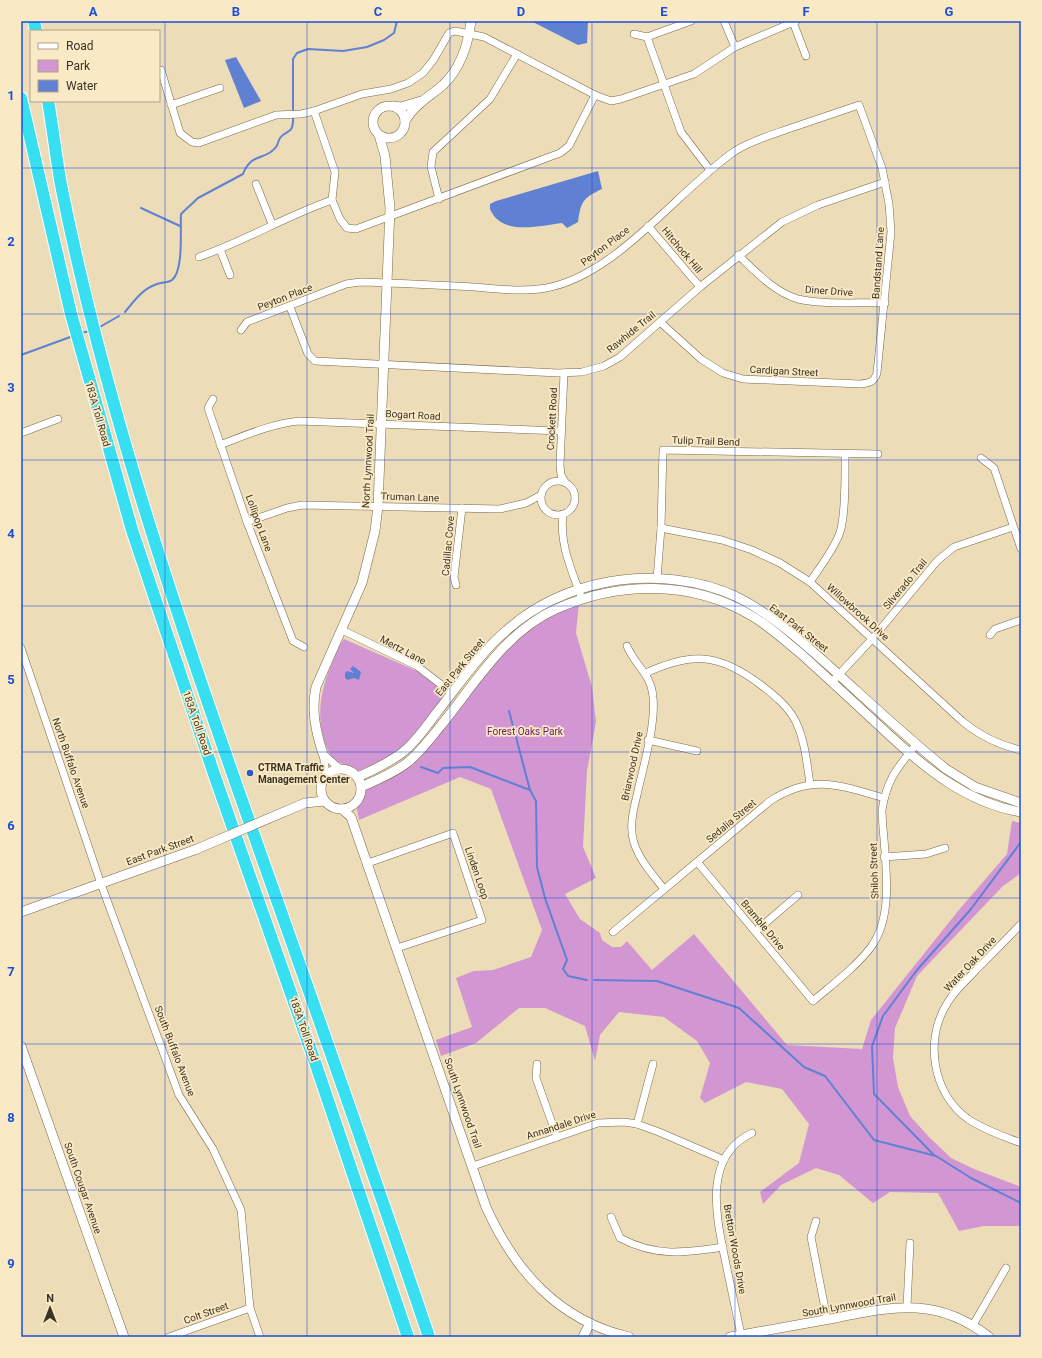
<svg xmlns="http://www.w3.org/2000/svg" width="1042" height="1358" font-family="Roboto,sans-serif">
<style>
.green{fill:#d297d3}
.water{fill:#6081d3}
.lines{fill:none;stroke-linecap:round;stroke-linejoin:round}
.stream{stroke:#6081d3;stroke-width:2}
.street-casing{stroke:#786949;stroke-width:8}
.secondary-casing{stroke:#786949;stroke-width:10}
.highway-casing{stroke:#fff;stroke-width:14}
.street{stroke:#fff;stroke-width:7}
.secondary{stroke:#fff;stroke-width:9}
.highway{stroke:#37dff0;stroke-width:12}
.secondary-bridge-casing{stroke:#786949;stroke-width:10;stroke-linecap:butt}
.secondary-bridge{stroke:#fff;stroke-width:9}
.grid{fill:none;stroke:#1d4ed8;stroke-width:1;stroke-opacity:0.55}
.poi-dot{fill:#3157c7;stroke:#fae9c5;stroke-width:1.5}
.labels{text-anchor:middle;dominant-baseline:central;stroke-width:3.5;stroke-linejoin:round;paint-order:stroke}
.street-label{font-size:10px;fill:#3a3425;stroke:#fae9c5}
.park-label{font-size:10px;fill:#6d1671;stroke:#fae9c5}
.poi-label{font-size:10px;font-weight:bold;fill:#3a3425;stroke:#fae9c5;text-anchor:start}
.neatline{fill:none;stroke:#1d4ed8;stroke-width:1.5}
.grid-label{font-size:13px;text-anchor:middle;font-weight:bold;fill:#1d4ed8}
</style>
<rect width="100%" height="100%" fill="#ecdcb8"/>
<g class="green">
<path d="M 579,603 L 576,633 L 592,687 L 596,722 L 587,771 L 583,847 L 596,878 L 565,894 L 580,919 L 600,933 L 602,940 L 612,947 L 621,947 L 627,941 L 652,970 L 694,934 L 787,1045 L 862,1049 L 871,1020 L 958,911 L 1007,854 L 1012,821 L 1021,823 L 1021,873 L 1003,886 L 917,976 L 895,1028 L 893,1058 L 898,1087 L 910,1116 L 929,1137 L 951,1158 L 974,1169 L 1021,1187 L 1021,1226 L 984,1226 L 959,1231 L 938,1193 L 890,1192 L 873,1203 L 839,1175 L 816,1168 L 781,1185 L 763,1204 L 760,1192 L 799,1163 L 809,1124 L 782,1089 L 746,1082 L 705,1103 L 700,1098 L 710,1063 L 697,1041 L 664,1017 L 619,1012 L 600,1035 L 595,1061 L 585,1026 L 545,1008 L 519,1008 L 476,1043 L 441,1056 L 436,1040 L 472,1027 L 456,978 L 474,971 L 493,970 L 531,957 L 542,930 L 491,789 L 460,777 L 359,820 L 357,809 L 367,788 L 401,770 L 509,646 L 542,620 Z"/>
<path d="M 344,639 L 417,671 L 445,692 L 445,698 L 411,741 L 390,757 L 367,770 L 359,771 L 333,760 C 314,727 318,695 333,661 C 336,654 339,645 344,639 Z"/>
</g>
<g class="water">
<path d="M 531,21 L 588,21 L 587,43 L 578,45 Z"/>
<path d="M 236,57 L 261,101 L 244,108 L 225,60 Z"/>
<path d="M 598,171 L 602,189 C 583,198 581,201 578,222 L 567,228 L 562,223 C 539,226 501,236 490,209 L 490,204 L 496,201 Z"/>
<path d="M 353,666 L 361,672 L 359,680 L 354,678 L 348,680 L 345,678 L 345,673 L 347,671 L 354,673 L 350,669 Z"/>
</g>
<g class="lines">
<g class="stream">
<path d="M 293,112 L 293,59 L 297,53 L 308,49 L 343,51 L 367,47 L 384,40 L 394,33 L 397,21"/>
<path d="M 141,208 L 180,226"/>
<path d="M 125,312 C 134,301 142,289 157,284 C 162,282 168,283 172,280 C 184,271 180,228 181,214 L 198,198 L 243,174 C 251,152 266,161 276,147 C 278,145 278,141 280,138 C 286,129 294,136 293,116"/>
<path d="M 98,328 L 119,316"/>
<path d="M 81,333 L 90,331"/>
<path d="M 21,355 L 73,336"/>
<path d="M 509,711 L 530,790 L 536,801 L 537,867 L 545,898 L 567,960 L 563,969 L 568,976 L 587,980"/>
<path d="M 421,767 L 438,773 L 443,768 L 470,767 L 530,790"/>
<path d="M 594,980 L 657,981 L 739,1008 L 804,1067 L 825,1076 L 874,1140 L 936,1156 L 971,1178 L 1021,1203"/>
<path d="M 934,1155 L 874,1094 L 872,1046 L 883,1016 L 917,970 L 971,909 L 1021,842"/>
</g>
<defs>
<g id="street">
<path d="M 691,21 L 647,37 L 681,132 L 710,170"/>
<path d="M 724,21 L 735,47"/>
<path d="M 793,22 L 806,56"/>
<path d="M 634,34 L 647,37"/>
<path d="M 161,70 L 180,133 L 192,142 L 199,143 L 276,115 L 301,114 L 314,111 L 362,94 L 391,89 L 408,83 L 423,73 L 434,59 L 449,33 L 455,31 L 484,37 L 595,95 L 611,101 L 621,99 L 694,74 L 735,47 L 796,21"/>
<path d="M 171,105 L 220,88"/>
<path d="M 314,111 L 335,172 L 332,200 L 340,219 L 347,228 L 356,229 L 560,153 L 569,146 L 595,95"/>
<path d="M 256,184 L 272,224"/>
<path d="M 439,199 L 431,167 L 433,152 L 490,99 L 517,54"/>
<path d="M 648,226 L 700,287"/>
<path d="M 220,249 L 230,275"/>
<path d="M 738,255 C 755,271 774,292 798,299 C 823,305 858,302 885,303"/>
<path d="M 199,257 C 245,241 286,216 332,200"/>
<path d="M 290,307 L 308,354 L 315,361 L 558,373 L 582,372 L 604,366 L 620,357 L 700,287 L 782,222 L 818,205 L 885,182"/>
<path d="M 241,330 L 247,322 L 346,284 L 360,282 C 398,283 436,285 474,287 C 498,289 523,292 546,288 C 617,275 677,191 735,151 C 751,141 771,135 788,129 C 812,121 836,113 859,105 L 882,168 L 889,204 L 891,232 L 877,373 C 874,382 870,383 860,384 L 743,379 L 723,373 L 701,359 L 660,322"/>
<path d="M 564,373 L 560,465 L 561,475 L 565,482"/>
<path d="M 213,399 L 208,408 L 247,522 L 293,641 L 304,647"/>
<path d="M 21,433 L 58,419"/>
<path d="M 220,445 C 246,435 271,424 299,421 L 561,431"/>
<path d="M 981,458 L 994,468 L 1021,549"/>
<circle cx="558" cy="498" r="17"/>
<path d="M 563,514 C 559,544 572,571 582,599"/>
<path d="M 247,522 L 287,508 L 302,505 L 500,509 L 526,503 L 541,495"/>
<path d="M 661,528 L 722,540 L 752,550 L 780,563 L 810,582 L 962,721 C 980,736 998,745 1021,750"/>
<path d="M 657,579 L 661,528 L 663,450 L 878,454"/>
<path d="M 810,582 C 820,567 832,552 839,535 C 846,518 845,475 845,455"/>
<path d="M 456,585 L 454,577 L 462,508"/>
<path d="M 342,630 L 417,666 L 452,693"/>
<path d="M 990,635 L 995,629 L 1021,620"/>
<path d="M 627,646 C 635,666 651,673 653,697 C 656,725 643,767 637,795 C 633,811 629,828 634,843 C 640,861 653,875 664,889"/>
<path d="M 21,648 L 101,884 L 179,1095 L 213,1149 L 241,1210 L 250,1308 L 260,1337"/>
<path d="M 646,673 C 693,651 720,654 761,685 C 774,695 789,707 796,722 C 805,741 807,764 810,784"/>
<path d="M 832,682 L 873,638 L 937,561 L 954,547 L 1013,527"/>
<path d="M 648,740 L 697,751"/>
<path d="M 323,754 L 339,768"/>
<path d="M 323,754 L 326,774"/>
<path d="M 884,857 L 926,854 L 945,848"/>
<path d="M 368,863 L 453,833 L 482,920 L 397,948"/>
<path d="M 698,863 L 813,1001 C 833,984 855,968 871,947 C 897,913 883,850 882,810 C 887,779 897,768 916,745"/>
<path d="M 1021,924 C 1006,940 991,955 976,970 C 967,980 955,990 948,1002 C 924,1039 932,1093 968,1119 C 984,1130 1003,1136 1021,1143"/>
<path d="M 756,931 L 798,895"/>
<path d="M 613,932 L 770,801 C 812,774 839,785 884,798"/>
<path d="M 537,1064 L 536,1078 L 557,1137"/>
<path d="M 637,1124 L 653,1064"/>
<path d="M 473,1166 L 598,1123 L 624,1122 L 637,1124 L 659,1132 L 724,1160"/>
<path d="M 611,1217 L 620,1238 C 656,1257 684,1253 723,1247"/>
<path d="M 816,1221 L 811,1237 L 827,1319"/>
<path d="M 907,1307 L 910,1243"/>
<path d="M 973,1325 L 1006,1268"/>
<path d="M 741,1335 C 736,1311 731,1288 726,1264 C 717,1220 701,1157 752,1133"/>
<path d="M 169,1337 L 250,1308"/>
</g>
<g id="secondary">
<circle cx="389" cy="122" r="16"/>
<path d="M 393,106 L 401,107 L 421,101"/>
<path d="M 405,121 C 415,104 429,97 443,85 C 461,68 468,45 471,21"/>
<path d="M 323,754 C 316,732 311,711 316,687 L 362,583 L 375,531 L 378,506 L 390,208 L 385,156 L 379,135"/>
<circle cx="341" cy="789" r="20"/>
<path d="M 358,777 C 373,770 389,763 403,752 C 417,741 427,725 438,711 C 460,683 480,653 507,630 C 535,605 571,589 608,582 C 649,574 700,579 737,597 C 771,614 800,640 828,665 C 867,700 905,736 946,769 L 975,787 L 1021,803"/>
<path d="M 361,787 C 377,780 394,773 408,762 C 419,753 429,740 438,729 C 473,687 504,632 556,609 C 619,581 692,580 752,616 C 769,626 784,640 800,653 C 829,679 858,706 887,733 C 926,769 967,803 1021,812"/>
<path d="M 298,806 L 305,803 L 324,801"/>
<path d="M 342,809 L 351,817 L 486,1207 C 515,1271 558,1320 629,1337"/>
<path d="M 21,912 L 197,849"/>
<path d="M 21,1046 L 124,1337"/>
<path d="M 583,1337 L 590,1323"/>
<path d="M 730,1337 C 764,1331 797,1325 830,1319 C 891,1307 936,1295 989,1337"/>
</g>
<g id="highway">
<path d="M 34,21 L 36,31"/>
<path d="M 21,98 L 71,314 L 132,530 L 215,777 L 316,1065 L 408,1337"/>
<path d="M 48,101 C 53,129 56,157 61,185 C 104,400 174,608 247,815 C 308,989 370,1162 429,1337"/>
</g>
</defs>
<use href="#street" class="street-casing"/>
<use href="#secondary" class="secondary-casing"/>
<use href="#highway" class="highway-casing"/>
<use href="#street" class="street"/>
<use href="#secondary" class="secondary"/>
<use href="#highway" class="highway"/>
<defs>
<path id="secondary-bridge" d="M 197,849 L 298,806"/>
</defs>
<use href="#secondary-bridge" class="secondary-bridge-casing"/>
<use href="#secondary-bridge" class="secondary-bridge"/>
</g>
<path class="grid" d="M 165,21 L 165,1337M 307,21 L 307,1337M 450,21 L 450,1337M 592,21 L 592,1337M 735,21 L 735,1337M 877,21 L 877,1337M 21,168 L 1021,168M 21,314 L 1021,314M 21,460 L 1021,460M 21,606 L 1021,606M 21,752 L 1021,752M 21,898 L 1021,898M 21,1044 L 1021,1044M 21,1190 L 1021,1190"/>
<circle class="poi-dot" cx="250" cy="773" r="4"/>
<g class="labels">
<g class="street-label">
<text transform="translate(605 246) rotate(-37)">Peyton Place</text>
<text transform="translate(682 250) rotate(50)">Hitchock Hill</text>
<text transform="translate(878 263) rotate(-86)">Bandstand Lane</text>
<text transform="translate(829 291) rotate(4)">Diner Drive</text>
<text transform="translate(285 297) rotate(-21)">Peyton Place</text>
<text transform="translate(631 332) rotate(-39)">Rawhide Trail</text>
<text transform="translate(784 371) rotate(3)">Cardigan Street</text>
<text transform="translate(98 414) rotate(74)">183A Toll Road</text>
<text transform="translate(413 415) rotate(3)">Bogart Road</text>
<text transform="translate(552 419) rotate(-87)">Crockett Road</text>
<text transform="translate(706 441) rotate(2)">Tulip Trail Bend</text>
<text transform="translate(368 461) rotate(-87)">North Lynnwood Trail</text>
<text transform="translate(410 497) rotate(2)">Truman Lane</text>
<text transform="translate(259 523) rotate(70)">Lollipop Lane</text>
<text transform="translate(448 546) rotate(-85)">Cadillac Cove</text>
<text transform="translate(905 584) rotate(-50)">Silverado Trail</text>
<text transform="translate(858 612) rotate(42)">Willowbrook Drive</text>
<text transform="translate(799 628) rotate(38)">East Park Street</text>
<text transform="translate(403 650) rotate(28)">Mertz Lane</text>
<text transform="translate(460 667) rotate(-51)">East Park Street</text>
<text transform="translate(197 723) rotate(71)">183A Toll Road</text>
<text transform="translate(71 763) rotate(71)">North Buffalo Avenue</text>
<text transform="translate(632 766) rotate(-78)">Briarwood Drive</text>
<text transform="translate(731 821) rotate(-40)">Sedalia Street</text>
<text transform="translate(160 850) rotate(-20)">East Park Street</text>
<text transform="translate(874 871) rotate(-92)">Shiloh Street</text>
<text transform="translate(477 873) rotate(71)">Linden Loop</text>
<text transform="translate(763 925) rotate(50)">Bramble Drive</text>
<text transform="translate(970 964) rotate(-47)">Water Oak Drive</text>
<text transform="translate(304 1029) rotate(71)">183A Toll Road</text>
<text transform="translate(175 1051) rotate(69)">South Buffalo Avenue</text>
<text transform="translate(463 1103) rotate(71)">South Lynnwood Trail</text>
<text transform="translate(561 1125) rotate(-18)">Annandale Drive</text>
<text transform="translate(83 1188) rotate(71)">South Cougar Avenue</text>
<text transform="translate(735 1249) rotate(80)">Bretton Woods Drive</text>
<text transform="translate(849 1305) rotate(-10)">South Lynnwood Trail</text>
<text transform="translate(206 1313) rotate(-20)">Colt Street</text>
</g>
<g class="park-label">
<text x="525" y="731">Forest Oaks Park</text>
</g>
<g class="poi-label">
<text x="258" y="767">CTRMA Traffic<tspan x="258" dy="12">Management Center</tspan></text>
</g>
</g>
<rect width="1042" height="1358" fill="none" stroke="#fae9c5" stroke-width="44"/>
<rect x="30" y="30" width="130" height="72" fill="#fae9c5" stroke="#ada185"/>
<rect x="38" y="43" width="20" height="6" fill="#ffffff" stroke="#ada185"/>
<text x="66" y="50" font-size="12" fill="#3a3425">Road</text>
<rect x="38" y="60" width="20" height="12" fill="#d297d3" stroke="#ada185"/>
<text x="66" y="70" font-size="12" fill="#3a3425">Park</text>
<rect x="38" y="80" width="20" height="12" fill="#6081d3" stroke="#ada185"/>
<text x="66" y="90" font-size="12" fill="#3a3425">Water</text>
<g transform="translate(50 1308)" stroke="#fae9c5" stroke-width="3" paint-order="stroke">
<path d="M0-3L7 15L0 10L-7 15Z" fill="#3a3425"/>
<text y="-6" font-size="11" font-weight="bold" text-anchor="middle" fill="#3a3425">N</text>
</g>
<rect x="22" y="22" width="998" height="1314" class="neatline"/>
<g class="grid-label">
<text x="93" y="16">A</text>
<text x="236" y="16">B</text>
<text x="378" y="16">C</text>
<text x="521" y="16">D</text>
<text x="664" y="16">E</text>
<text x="806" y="16">F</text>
<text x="949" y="16">G</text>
<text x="11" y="100">1</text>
<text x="11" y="246">2</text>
<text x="11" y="392">3</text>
<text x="11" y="538">4</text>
<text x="11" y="684">5</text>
<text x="11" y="830">6</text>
<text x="11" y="976">7</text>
<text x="11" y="1122">8</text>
<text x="11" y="1268">9</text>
</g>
</svg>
